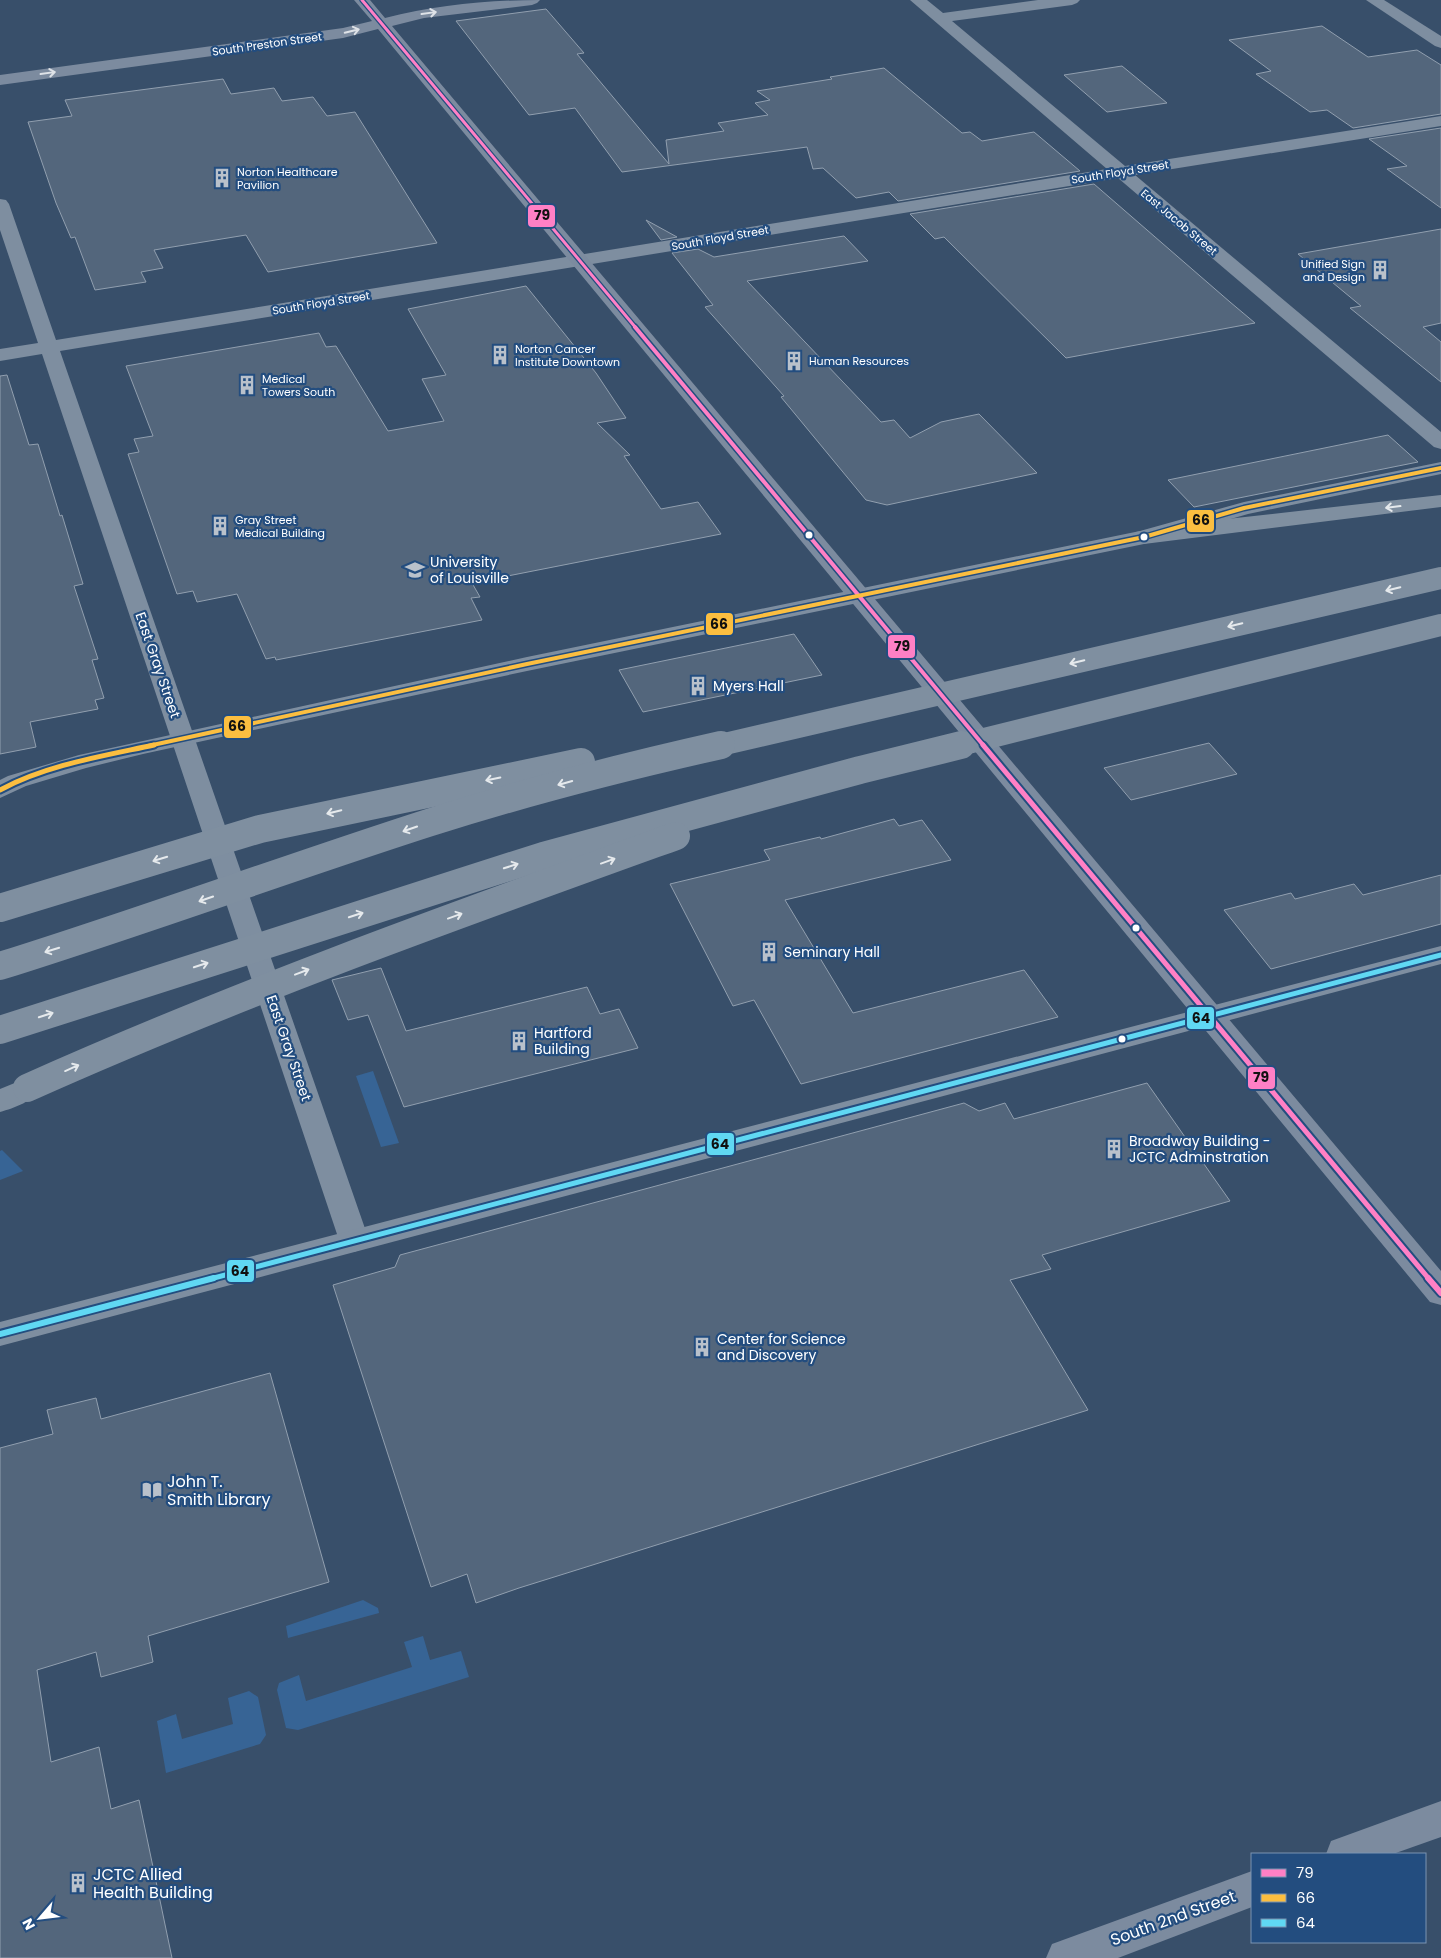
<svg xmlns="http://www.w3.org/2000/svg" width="1441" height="1958" font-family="Poppins,sans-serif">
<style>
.green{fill:#376495}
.building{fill:#53667c;stroke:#919faf}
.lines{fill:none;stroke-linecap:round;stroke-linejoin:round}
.minor{fill:#7e8ea0;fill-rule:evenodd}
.tertiary{fill:#7e8ea0;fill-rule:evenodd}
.primary{fill:#7c8b9f;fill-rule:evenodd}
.motorway{fill:#7f8fa0;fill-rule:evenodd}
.motorway-bridge-far1{stroke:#7f8fa0;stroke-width:22}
.motorway-bridge{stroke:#7f8fa0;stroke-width:28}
.bus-1-far3-casing{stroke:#234d7f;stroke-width:5.5}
.bus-1-far2-casing{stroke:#234d7f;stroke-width:7}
.bus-1-far1-casing{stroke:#234d7f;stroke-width:9}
.bus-1-casing{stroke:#234d7f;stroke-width:10}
.bus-2-far1-casing{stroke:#234d7f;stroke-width:7}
.bus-2-casing{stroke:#234d7f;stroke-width:9}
.bus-3-far1-casing{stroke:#234d7f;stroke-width:9}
.bus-3-casing{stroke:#234d7f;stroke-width:10}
.bus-1-far3{stroke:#ff80c5;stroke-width:3}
.bus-1-far2{stroke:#ff80c5;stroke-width:4}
.bus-1-far1{stroke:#ff80c5;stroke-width:5}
.bus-1{stroke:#ff80c5;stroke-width:6}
.bus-2-far1{stroke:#fbbe40;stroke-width:4}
.bus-2{stroke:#fbbe40;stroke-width:5}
.bus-3-far1{stroke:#60d8f3;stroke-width:5}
.bus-3{stroke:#60d8f3;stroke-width:6}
.oneway{stroke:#dee2e7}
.oneway2{stroke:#e5e9ec}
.bus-dot{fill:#fff;stroke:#234d7f;stroke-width:2}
.labels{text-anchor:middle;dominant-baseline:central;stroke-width:4.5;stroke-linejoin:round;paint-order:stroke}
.far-street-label{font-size:11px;fill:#fff;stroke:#234d7f}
.far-poi-label{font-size:11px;fill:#fff;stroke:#234d7f;text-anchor:start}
.poi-label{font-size:14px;fill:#fff;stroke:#234d7f;text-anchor:start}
.street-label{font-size:14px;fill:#fff;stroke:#234d7f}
.near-poi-label{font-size:16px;fill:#fff;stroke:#234d7f;text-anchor:start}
.near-street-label{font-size:16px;fill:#fff;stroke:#234d7f}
.line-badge{stroke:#234d7f;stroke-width:2}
.pale-badge-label{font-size:14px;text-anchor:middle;font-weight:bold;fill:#111}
</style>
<rect width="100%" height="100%" fill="#384f6a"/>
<g class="green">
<path d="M 373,1071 L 399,1143 L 381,1147 L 356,1076 Z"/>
<path d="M 2,1150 L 23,1171 L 0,1180 L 0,1151 Z"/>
<path d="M 363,1600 L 378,1608 L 379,1613 L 288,1638 L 286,1626 Z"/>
<path d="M 423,1636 L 430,1660 L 461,1651 L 469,1677 L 298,1730 L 286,1728 L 277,1690 L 279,1683 L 299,1675 L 306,1701 L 412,1667 L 404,1642 Z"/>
<path d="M 249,1691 L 258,1697 L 266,1735 L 260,1744 L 166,1773 L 157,1721 L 176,1714 L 182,1739 L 233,1724 L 228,1698 Z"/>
</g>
<g class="building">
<path d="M 546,9 L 584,53 L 577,54 L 669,164 L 666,140 L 724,131 L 718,123 L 768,115 L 755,103 L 770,100 L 757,91 L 832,79 L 830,77 L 884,68 L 962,133 L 970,132 L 982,141 L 1034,132 L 1080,171 L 898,201 L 889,192 L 856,198 L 823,168 L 813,169 L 807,147 L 622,172 L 575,108 L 529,115 L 456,21 Z"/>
<path d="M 1322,26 L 1368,57 L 1417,50 L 1441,65 L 1441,114 L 1353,128 L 1327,110 L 1310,112 L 1256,74 L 1271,71 L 1229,40 Z"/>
<path d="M 1122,66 L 1167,103 L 1107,112 L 1064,75 Z"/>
<path d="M 223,79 L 231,94 L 274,88 L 282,101 L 313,97 L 327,116 L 355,112 L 437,243 L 268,272 L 246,235 L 154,250 L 163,268 L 141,272 L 146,282 L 95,290 L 75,237 L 71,238 L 56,203 L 28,122 L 72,116 L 65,100 Z"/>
<path d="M 1441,128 L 1441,208 L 1387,169 L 1407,166 L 1369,139 Z"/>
<path d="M 1094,184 L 1230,302 L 1255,323 L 1066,358 L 944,237 L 935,239 L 910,214 Z"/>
<path d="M 646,220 L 677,237 L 661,240 Z"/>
<path d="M 1441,229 L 1441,323 L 1423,327 L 1441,342 L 1441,382 L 1350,308 L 1361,306 L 1298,254 Z"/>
<path d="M 844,236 L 868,261 L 747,281 L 881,422 L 894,420 L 910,438 L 941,422 L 979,414 L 1037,473 L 887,505 L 866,500 L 781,397 L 784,396 L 705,307 L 713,305 L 672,253 L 698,249 L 714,257 Z"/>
<path d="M 526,286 L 596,373 L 626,418 L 597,423 L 630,455 L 624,456 L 661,509 L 698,502 L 721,534 L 472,583 L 480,597 L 471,598 L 482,620 L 276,660 L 275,657 L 266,659 L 237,594 L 197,602 L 193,591 L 177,594 L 128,454 L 139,452 L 134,439 L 153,436 L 126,366 L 319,333 L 326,347 L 336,346 L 388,431 L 444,421 L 422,379 L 446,375 L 408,309 Z"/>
<path d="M 7,375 L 29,445 L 38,444 L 60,516 L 62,515 L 83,584 L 74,586 L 98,659 L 92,660 L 104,698 L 95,700 L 98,709 L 30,722 L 36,747 L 0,754 L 0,376 Z"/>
<path d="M 1388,435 L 1418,462 L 1194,507 L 1168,480 Z"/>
<path d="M 794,634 L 822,675 L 643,712 L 619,670 Z"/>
<path d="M 1209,743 L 1237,774 L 1131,800 L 1104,768 Z"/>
<path d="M 894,819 L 899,826 L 922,820 L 951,860 L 785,900 L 853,1013 L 1024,970 L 1058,1017 L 801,1084 L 754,1000 L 733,1006 L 670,884 L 770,860 L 764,850 L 820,837 L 821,839 Z"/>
<path d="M 1441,875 L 1441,924 L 1271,969 L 1224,910 L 1291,893 L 1295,899 L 1354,884 L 1363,895 Z"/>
<path d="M 381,968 L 406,1031 L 587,987 L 600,1014 L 619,1009 L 638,1048 L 404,1107 L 368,1015 L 348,1020 L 332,980 Z"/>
<path d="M 1147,1083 L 1230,1201 L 1042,1255 L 1051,1269 L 1010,1280 L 1088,1410 L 519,1588 L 476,1603 L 467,1574 L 431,1587 L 333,1285 L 395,1267 L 400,1255 L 964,1103 L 979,1111 L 1005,1103 L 1014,1119 Z"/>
<path d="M 270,1373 L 329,1582 L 148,1636 L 153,1662 L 101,1677 L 96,1652 L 37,1670 L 51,1762 L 99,1747 L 111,1809 L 139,1800 L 172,1958 L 0,1958 L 0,1448 L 53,1434 L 47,1410 L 96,1398 L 101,1419 Z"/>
</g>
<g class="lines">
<g class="minor">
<path d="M 910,0 L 927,0 L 943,13 L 1038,0 L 1080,0 L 1077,3 L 1072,5 L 952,21 L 1125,166 L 1441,116 L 1441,126 L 1135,175 L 1441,432 L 1441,449 L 1434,447 L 1118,178 L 60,351 L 369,1240 L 365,1248 L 354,1252 L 343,1248 L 339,1240 L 42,354 L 0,361 L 0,349 L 38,343 L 0,230 L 0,199 L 6,200 L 9,204 L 56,340 L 1107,169 Z"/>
<path d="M 1366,0 L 1384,0 L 1441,36 L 1441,48 L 1435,46 Z"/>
</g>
<g class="tertiary">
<path d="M 1441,462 L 1441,474 L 1248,514 L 1144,544 L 527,671 L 143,754 L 86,768 L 26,786 L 0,798 L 0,780 L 8,776 L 79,755 L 527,657 L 1140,531 L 1244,502 Z"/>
<path d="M 1441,946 L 1441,964 L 0,1346 L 0,1322 Z"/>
</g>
<g class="primary">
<path d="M 354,0 L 370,0 L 385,18 C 436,5 487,0 540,0 L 537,3 L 532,5 L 424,18 L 392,26 L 1441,1271 L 1441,1305 L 1430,1302 L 378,29 L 343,38 L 0,85 L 0,75 L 343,28 L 372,21 Z"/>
<path d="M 1441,1801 L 1441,1837 L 1393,1854 L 1326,1854 L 1331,1841 Z"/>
<path d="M 1252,1871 L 1252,1907 L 1118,1958 L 1046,1958 L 1052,1944 Z"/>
</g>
<g class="motorway">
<path d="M 1441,495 L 1441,507 L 1144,544 L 1136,542 L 1133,537 L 1136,532 L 1191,523 Z"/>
<path d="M 27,1078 L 37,1081 L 41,1088 C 34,1101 14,1108 0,1112 L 0,1089 Z"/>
</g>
<g class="motorway-bridge-far1">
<path d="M 716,746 L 1441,578"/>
<path d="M 956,746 L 1441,625"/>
</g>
<g class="motorway-bridge">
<path d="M 0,908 L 260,829 L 581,762"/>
<path d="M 0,966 C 144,921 285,869 428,823 C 525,792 623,767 721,745"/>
<path d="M 0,1030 L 543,856 L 860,770 L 961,745"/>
<path d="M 27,1088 C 239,993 457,915 676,836"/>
</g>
<defs>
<path id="bus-1-far3" d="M 362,0 L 636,328"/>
<path id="bus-1-far2" d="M 635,327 L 984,746"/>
<path id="bus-1-far1" d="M 983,745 L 1429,1279"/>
<path id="bus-1" d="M 1428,1278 L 1441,1293"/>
<path id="bus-2-far1" d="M 148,746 L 527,664 L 1144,537 L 1244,508 L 1441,468"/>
<path id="bus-2" d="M 0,790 C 46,765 103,756 154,745"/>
<path id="bus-3-far1" d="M 210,1279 L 1441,955"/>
<path id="bus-3" d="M 0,1334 L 214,1278"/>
</defs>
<use href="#bus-1-far3" class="bus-1-far3-casing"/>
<use href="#bus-1-far2" class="bus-1-far2-casing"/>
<use href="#bus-1-far1" class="bus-1-far1-casing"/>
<use href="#bus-1" class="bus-1-casing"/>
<use href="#bus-2-far1" class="bus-2-far1-casing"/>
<use href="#bus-2" class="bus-2-casing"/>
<use href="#bus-3-far1" class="bus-3-far1-casing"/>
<use href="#bus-3" class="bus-3-casing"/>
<use href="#bus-1-far3" class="bus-1-far3"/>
<use href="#bus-1-far2" class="bus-1-far2"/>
<use href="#bus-1-far1" class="bus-1-far1"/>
<use href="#bus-1" class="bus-1"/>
<use href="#bus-2-far1" class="bus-2-far1"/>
<use href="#bus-2" class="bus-2"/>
<use href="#bus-3-far1" class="bus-3-far1"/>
<use href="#bus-3" class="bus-3"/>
</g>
<defs><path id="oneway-shaft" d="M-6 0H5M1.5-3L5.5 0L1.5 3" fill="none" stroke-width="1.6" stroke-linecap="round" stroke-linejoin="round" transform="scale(1.25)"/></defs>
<g class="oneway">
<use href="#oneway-shaft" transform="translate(429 13) rotate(-8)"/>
<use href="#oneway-shaft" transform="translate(352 31) rotate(-14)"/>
<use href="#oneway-shaft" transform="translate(48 73) rotate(-8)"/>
</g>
<g class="oneway2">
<use href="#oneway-shaft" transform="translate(1393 507) rotate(173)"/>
<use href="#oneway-shaft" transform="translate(1393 589) rotate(167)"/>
<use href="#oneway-shaft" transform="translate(1235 625) rotate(167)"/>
<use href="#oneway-shaft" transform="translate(1077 662) rotate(167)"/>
<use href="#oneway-shaft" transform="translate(493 779) rotate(168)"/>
<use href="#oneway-shaft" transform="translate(565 783) rotate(164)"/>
<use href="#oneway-shaft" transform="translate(334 812) rotate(167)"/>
<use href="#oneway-shaft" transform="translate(410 829) rotate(161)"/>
<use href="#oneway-shaft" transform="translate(160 859) rotate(163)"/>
<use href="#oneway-shaft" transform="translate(608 861) rotate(-20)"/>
<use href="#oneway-shaft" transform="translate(511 866) rotate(-18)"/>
<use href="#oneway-shaft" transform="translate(206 899) rotate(161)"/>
<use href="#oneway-shaft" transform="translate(356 915) rotate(-18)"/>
<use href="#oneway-shaft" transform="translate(455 916) rotate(-20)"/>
<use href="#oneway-shaft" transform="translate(52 950) rotate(163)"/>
<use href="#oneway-shaft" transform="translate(201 965) rotate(-18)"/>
<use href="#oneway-shaft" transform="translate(302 972) rotate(-21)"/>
<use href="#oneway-shaft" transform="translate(46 1015) rotate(-18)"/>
<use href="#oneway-shaft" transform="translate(72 1068) rotate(-24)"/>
</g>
<defs>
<symbol id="building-bare" viewBox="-9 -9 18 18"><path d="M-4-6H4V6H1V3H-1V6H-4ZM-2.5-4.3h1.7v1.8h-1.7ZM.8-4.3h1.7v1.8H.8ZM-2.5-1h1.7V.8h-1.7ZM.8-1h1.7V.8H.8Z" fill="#b9c1cb" stroke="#234d7f" stroke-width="2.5" paint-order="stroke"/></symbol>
<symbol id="university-bare" viewBox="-9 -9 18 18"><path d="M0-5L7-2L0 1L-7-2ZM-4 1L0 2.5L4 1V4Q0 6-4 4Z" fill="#b9c1cb" stroke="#234d7f" stroke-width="2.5" paint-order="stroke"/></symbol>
<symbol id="library-bare" viewBox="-9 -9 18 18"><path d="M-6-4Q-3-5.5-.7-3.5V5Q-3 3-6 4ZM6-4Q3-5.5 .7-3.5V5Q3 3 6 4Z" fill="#b9c1cb" stroke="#234d7f" stroke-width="2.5" paint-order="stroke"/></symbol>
</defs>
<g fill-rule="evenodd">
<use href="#building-bare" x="208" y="164" width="28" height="28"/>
<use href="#building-bare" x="1366" y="256" width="28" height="28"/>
<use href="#building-bare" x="486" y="341" width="28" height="28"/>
<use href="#building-bare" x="780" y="347" width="28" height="28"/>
<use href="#building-bare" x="233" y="371" width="28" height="28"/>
<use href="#building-bare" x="206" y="512" width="28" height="28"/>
<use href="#university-bare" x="401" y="556" width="28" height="28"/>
<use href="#building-bare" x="684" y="672" width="28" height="28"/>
<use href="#building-bare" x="755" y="938" width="28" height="28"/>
<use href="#building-bare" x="505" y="1027" width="28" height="28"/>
<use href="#building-bare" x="1100" y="1135" width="28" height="28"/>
<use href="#building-bare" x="688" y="1333" width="28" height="28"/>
<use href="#library-bare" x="138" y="1476" width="28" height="28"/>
<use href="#building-bare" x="64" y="1869" width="28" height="28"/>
</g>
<g class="bus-dot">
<circle cx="809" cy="535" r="4.5"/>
<circle cx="1144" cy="537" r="4.5"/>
<circle cx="1136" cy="928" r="4.5"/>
<circle cx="1122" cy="1039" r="4.5"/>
</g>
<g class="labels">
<g class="far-street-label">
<text transform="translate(267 44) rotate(-8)">South Preston Street</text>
<text transform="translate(1120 172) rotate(-9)">South Floyd Street</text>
<text transform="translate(1179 222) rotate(40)">East Jacob Street</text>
<text transform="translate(720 238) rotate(-10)">South Floyd Street</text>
<text transform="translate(321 303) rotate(-9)">South Floyd Street</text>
</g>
<g class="far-poi-label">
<text x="237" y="172">Norton Healthcare<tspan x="237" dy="13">Pavilion</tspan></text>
<text x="1365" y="264" text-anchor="end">Unified Sign<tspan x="1365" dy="13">and Design</tspan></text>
<text x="515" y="349">Norton Cancer<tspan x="515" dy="13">Institute Downtown</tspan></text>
<text x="809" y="361">Human Resources</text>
<text x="262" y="379">Medical<tspan x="262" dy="13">Towers South</tspan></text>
<text x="235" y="520">Gray Street<tspan x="235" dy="13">Medical Building</tspan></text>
</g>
<g class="poi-label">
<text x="430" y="562">University<tspan x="430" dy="16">of Louisville</tspan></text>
<text x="713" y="686">Myers Hall</text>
<text x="784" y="952">Seminary Hall</text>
<text x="534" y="1033">Hartford<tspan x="534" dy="16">Building</tspan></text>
<text x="1129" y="1141">Broadway Building -<tspan x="1129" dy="16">JCTC Adminstration</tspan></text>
<text x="717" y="1339">Center for Science<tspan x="717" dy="16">and Discovery</tspan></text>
</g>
<g class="street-label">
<text transform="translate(158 665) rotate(71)">East Gray Street</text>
<text transform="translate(289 1048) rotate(71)">East Gray Street</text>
</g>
<g class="near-poi-label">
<text x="167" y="1481">John T.<tspan x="167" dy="18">Smith Library</tspan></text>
<text x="93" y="1874">JCTC Allied<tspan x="93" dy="18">Health Building</tspan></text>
</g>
<g class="near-street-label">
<text transform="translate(1173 1918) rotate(-20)">South 2nd Street</text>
</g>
</g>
<g class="line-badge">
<rect x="527" y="204" width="29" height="24" rx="5" fill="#ff80c5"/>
<rect x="1186" y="509" width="29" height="24" rx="5" fill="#fbbe40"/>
<rect x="705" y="612" width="29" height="24" rx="5" fill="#fbbe40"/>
<rect x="887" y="634" width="29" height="25" rx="5" fill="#ff80c5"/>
<rect x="223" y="715" width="29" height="24" rx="5" fill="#fbbe40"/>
<rect x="1186" y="1006" width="29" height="24" rx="5" fill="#60d8f3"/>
<rect x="1247" y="1066" width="29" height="24" rx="5" fill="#ff80c5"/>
<rect x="706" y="1132" width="29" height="24" rx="5" fill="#60d8f3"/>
<rect x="226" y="1259" width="29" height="24" rx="5" fill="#60d8f3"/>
</g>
<g class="pale-badge-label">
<text x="542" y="220">79</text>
<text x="1201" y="525">66</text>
<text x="719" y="629">66</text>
<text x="902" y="651">79</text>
<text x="237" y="731">66</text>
<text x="1201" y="1023">64</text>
<text x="1261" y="1082">79</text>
<text x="720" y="1149">64</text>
<text x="240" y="1276">64</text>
</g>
<rect x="1251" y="1853" width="175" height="90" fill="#234d7f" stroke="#7b94b2"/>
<rect x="1261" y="1869" width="25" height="8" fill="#ff80c5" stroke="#7b94b2"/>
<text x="1296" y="1878" font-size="15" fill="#ffffff">79</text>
<rect x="1261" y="1894" width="25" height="8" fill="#fbbe40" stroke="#7b94b2"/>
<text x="1296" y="1903" font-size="15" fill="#ffffff">66</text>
<rect x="1261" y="1919" width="25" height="8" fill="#60d8f3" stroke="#7b94b2"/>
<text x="1296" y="1928" font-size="15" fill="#ffffff">64</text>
<g transform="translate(40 1918) rotate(242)" stroke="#234d7f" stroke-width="4" paint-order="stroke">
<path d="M0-4L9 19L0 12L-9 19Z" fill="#ffffff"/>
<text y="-8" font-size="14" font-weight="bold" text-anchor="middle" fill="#ffffff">N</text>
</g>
</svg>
